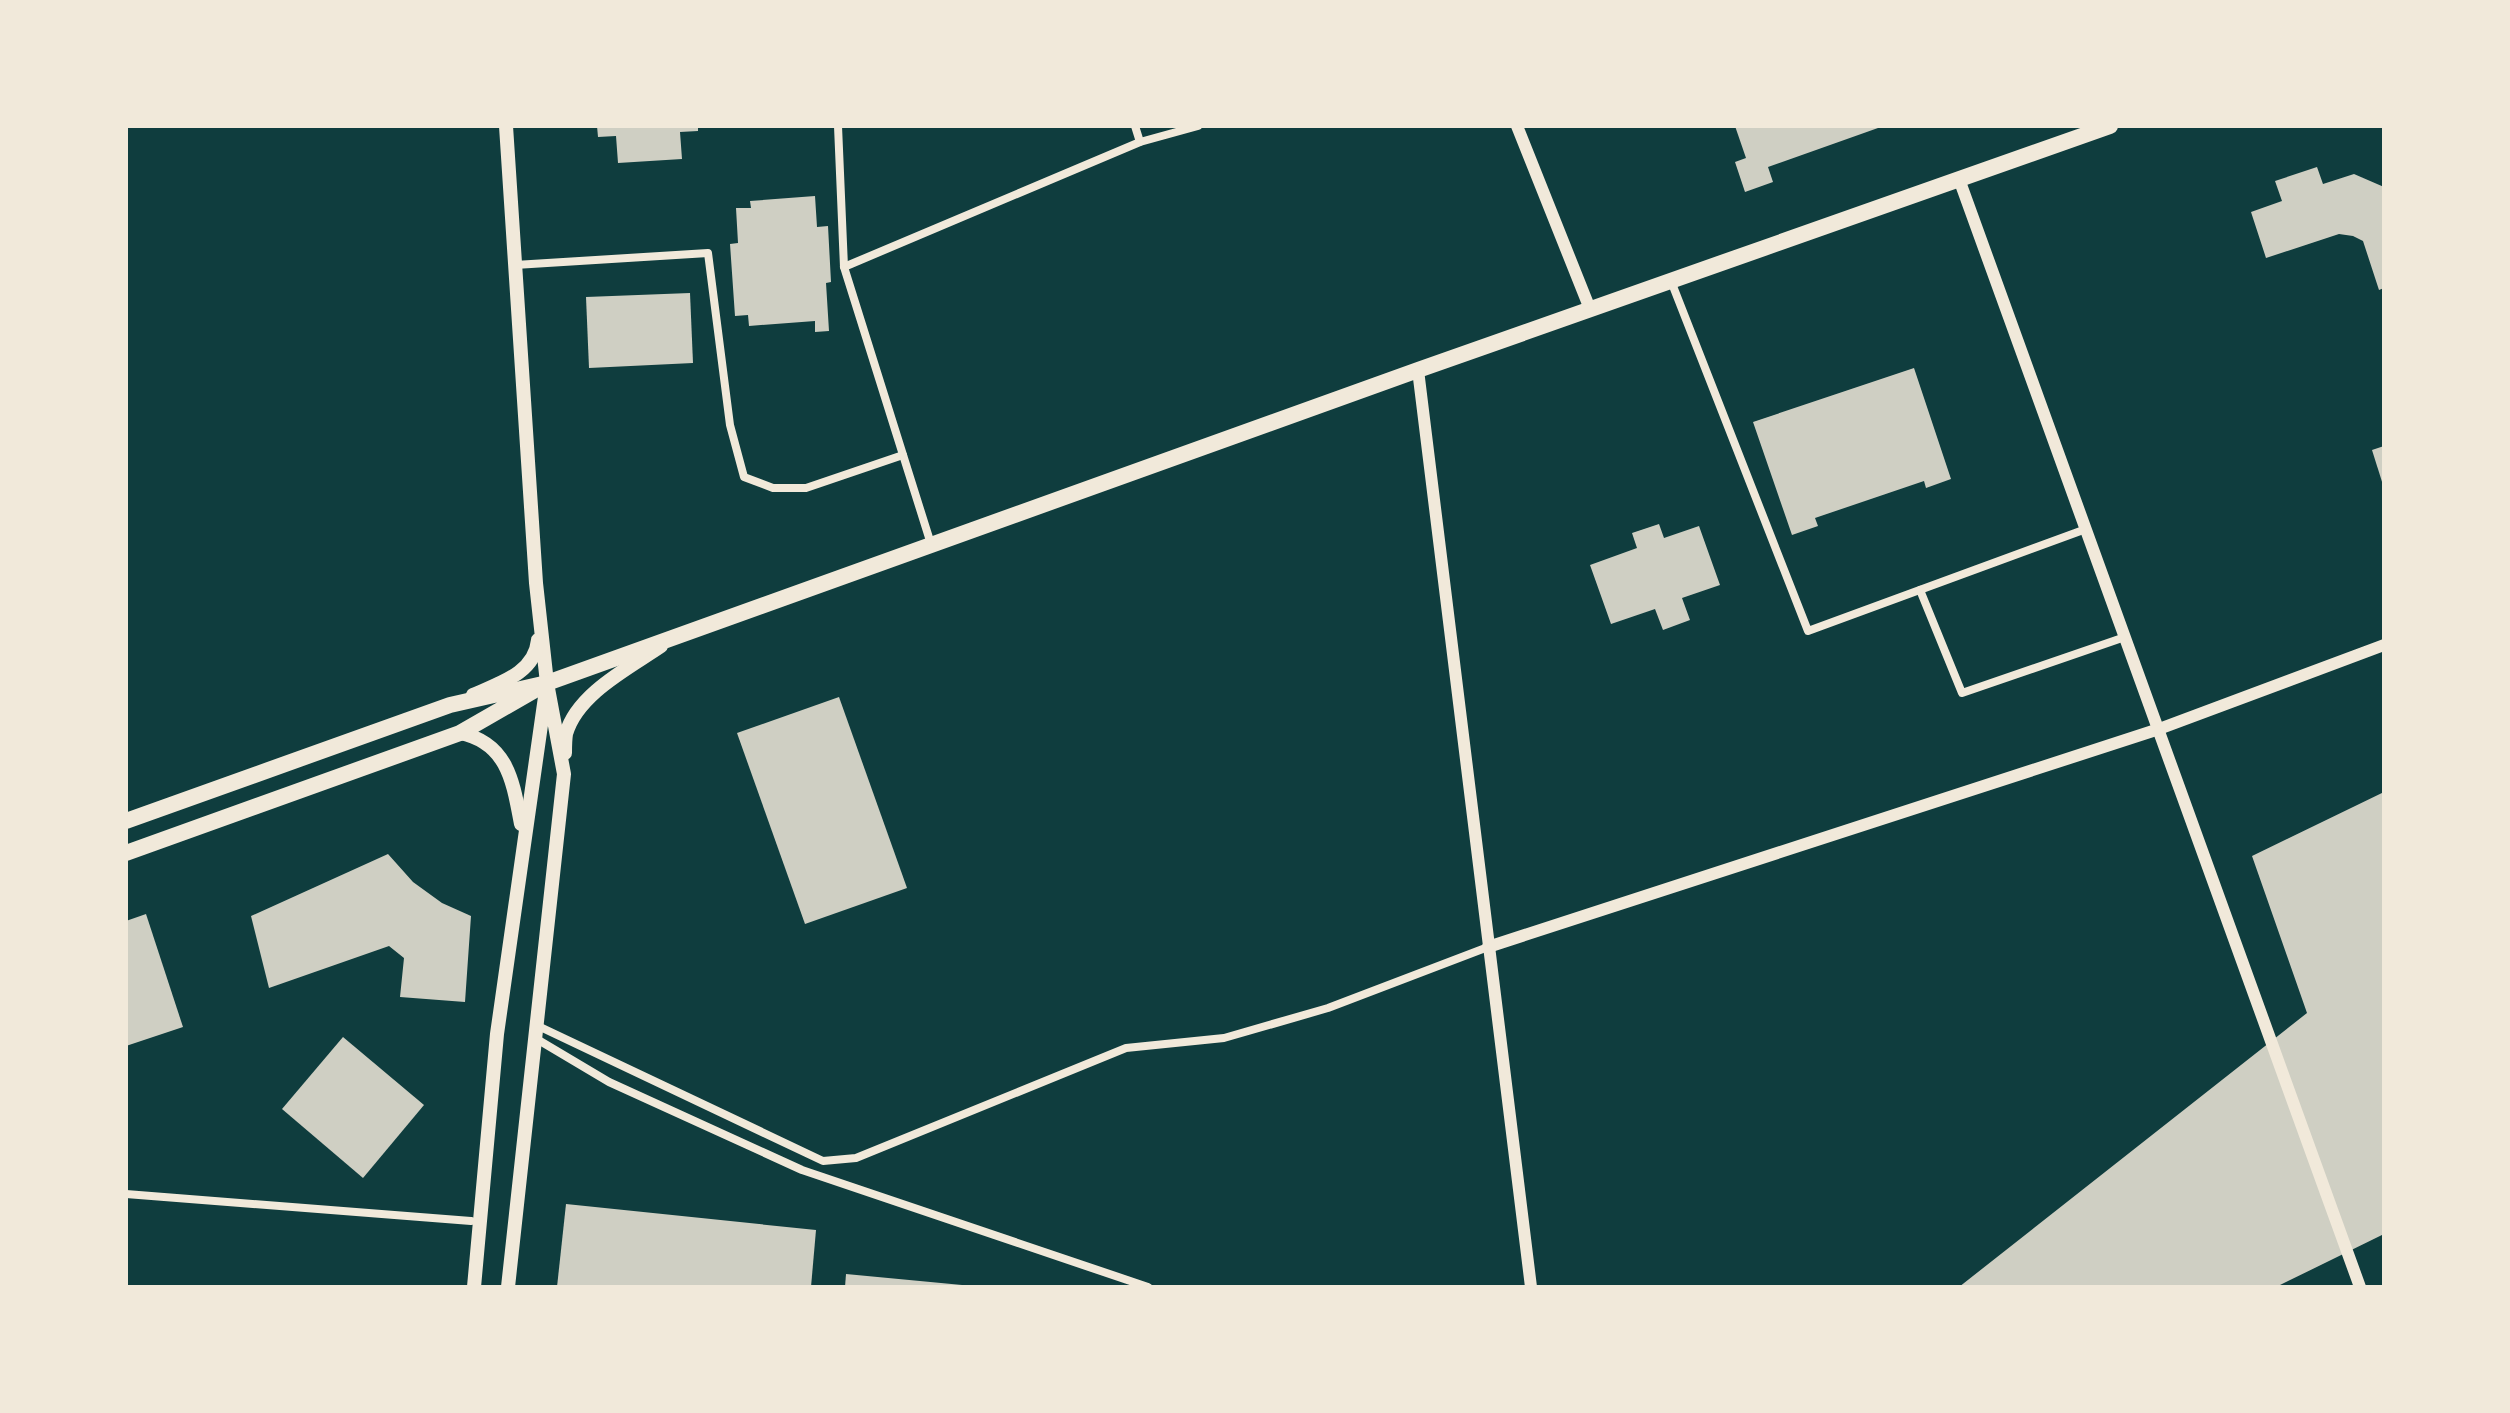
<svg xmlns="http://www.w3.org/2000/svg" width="2510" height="1413" font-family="Barlow,sans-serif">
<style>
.building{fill:#cfcfc3}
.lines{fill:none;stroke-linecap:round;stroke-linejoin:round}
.minor{stroke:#f1e9da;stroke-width:8}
.tertiary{stroke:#f1e9da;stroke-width:12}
.secondary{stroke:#f1e9da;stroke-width:14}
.primary{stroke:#f1e9da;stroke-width:16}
</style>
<rect width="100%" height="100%" fill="#0f3d3e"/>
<g class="building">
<path d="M 597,126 L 698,126 L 698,131 L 680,132 L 682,159 L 618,163 L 616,136 L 598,137 Z"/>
<path d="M 1735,126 L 1877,126 L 1878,128 L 1768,167 L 1773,182 L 1745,192 L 1735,162 L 1746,158 Z"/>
<path d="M 2317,167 L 2323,184 L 2354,174 L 2384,187 L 2384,288 L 2379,290 L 2363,241 L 2353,236 L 2339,234 L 2266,258 L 2251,212 L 2282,201 L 2275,181 Z"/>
<path d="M 815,196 L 817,227 L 828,226 L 831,282 L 826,283 L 829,331 L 815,332 L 815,321 L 749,326 L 748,315 L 735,316 L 730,244 L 738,243 L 736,208 L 751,208 L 750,201 Z"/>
<path d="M 690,293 L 693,363 L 589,368 L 586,297 Z"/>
<path d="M 1914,368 L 1951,479 L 1926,488 L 1924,481 L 1815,518 L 1818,526 L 1792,535 L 1753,422 Z"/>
<path d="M 2384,446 L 2384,485 L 2383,485 L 2372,450 Z"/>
<path d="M 1659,524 L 1664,538 L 1699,526 L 1720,585 L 1682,598 L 1690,620 L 1663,630 L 1655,609 L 1611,624 L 1590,565 L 1637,548 L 1632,533 Z"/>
<path d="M 839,697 L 907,888 L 805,924 L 737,733 Z"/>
<path d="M 2384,792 L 2384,1234 L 2276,1287 L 1959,1287 L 2307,1013 L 2252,856 Z"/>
<path d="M 388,854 L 413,882 L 442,903 L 471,916 L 465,1002 L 400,997 L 404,958 L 389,946 L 269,988 L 251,916 Z"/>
<path d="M 146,914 L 183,1027 L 126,1046 L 126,921 Z"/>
<path d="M 343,1037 L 424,1105 L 363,1178 L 282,1109 Z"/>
<path d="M 566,1204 L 816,1230 L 811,1287 L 557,1287 Z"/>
<path d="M 846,1274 L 962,1285 L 962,1287 L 845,1287 Z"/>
</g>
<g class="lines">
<g class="minor">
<path d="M 838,126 L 844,267 L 931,544"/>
<path d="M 1135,126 L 1140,142"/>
<path d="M 515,265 L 708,253 L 730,425 L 744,477 L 773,488 L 806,488 L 903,455"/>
<path d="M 844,267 L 1140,142 L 1198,126"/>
<path d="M 1671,281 L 1808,631 L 2086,529"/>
<path d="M 1920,590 L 1962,693 L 2125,637"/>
<path d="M 536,1025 L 823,1161 L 856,1158 L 1126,1048 L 1224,1038 L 1328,1008 L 1488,947"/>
<path d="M 535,1038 L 609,1082 L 802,1170 L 1148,1287"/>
<path d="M 126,1194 L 471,1221"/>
</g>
<g class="tertiary">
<path d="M 1517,126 L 1590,309"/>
<path d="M 1959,179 L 2360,1287"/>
<path d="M 1418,370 L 1531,1287"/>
<path d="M 1488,947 L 2159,729 L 2384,645"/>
</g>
<g class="secondary">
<path d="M 506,126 L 536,583 L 547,683"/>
<path d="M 473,695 C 500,683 535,673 538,640"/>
<path d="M 460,733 C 508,743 513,782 521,824"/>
<path d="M 565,753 C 565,747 565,740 566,734 C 577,694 629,668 661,646"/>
<path d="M 474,1287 L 497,1034 L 547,683 L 564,774 L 508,1287"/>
</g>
<g class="primary">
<path d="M 547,683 L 1418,370 L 2110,126"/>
<path d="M 126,821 L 450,705 L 547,683 L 460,733 L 126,853"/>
</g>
</g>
<rect width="2510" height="1413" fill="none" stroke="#f1e9da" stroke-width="256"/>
</svg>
